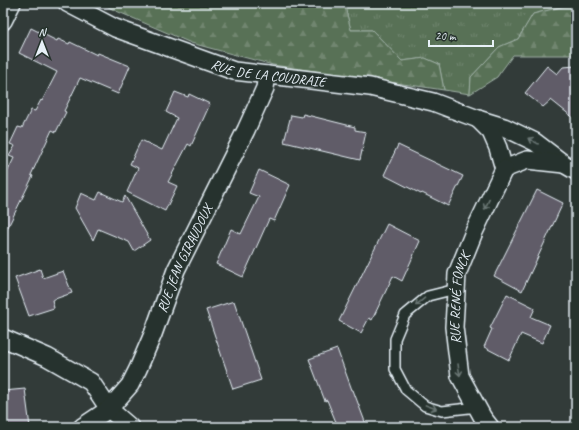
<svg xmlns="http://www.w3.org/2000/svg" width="579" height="430" font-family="Caveat,sans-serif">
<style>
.grass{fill:url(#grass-tufts);stroke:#a0b1a7}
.forest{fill:url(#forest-firs);stroke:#a0b1a7}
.building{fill:#605c67;stroke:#e8f1f8}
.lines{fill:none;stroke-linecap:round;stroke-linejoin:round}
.service-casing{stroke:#e8f1f8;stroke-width:12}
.minor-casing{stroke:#e8f1f8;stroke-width:20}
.service{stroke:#26332d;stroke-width:9}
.minor{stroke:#26332d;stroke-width:17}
.oneway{stroke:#6a7674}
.labels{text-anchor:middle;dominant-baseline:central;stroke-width:3.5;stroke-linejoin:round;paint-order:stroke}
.street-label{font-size:14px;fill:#e8f1f8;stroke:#26332d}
</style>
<defs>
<pattern id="grass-tufts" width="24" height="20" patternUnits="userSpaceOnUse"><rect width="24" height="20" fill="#597156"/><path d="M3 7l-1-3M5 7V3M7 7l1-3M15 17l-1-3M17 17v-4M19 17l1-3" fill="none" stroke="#71866f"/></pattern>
<pattern id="forest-firs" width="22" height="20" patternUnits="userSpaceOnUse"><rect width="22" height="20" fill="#597156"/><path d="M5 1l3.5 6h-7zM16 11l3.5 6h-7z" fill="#71866f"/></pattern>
</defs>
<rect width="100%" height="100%" fill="#323b39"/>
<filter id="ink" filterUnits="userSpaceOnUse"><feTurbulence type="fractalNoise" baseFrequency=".025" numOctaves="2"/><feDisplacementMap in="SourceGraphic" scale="8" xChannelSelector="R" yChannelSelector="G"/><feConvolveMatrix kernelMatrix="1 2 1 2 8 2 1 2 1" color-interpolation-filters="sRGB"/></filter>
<g filter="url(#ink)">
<path class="grass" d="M 344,3 L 576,3 L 576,4 L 561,7 L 533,14 L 518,39 L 499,47 L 471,77 L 470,94 L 444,90 L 439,64 L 425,58 L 402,61 L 372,30 L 351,30 Z"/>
<g class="forest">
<path d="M 101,3 L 344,3 L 351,30 L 372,30 L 402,61 L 425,58 L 439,64 L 444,90 L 273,65 L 191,43 L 114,10 Z"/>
<path d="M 576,4 L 576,54 L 573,55 L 513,55 L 497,77 L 470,94 L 471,77 L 499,47 L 518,39 L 533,14 L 561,7 Z"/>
</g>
<g class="building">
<path d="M 31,28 L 57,41 L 58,39 L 69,44 L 70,42 L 97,55 L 98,53 L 130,66 L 118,94 L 80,78 L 64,111 L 66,112 L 56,132 L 52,130 L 31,175 L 33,176 L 3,237 L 3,181 L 14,158 L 9,156 L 15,146 L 10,144 L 18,127 L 22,128 L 31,110 L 35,111 L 41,100 L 42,101 L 57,72 L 19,53 Z"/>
<path d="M 547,66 L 557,74 L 563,67 L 576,66 L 576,120 L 551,100 L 543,107 L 525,93 Z"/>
<path d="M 175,92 L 188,97 L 189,94 L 210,104 L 191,146 L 188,144 L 168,182 L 177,186 L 165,211 L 127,192 L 138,168 L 130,164 L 141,140 L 162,150 L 177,118 L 166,112 Z"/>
<path d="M 303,114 L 355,127 L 355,130 L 366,132 L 360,160 L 284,142 L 291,115 L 302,117 Z"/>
<path d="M 398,145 L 463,176 L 448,206 L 422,193 L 421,194 L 384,175 Z"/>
<path d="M 259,170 L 290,185 L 274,221 L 269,219 L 243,277 L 216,264 L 231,229 L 241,234 L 259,197 L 249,193 Z"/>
<path d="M 537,190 L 563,203 L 522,291 L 494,276 Z"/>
<path d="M 100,192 L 122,202 L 125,196 L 150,240 L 134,251 L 129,242 L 98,229 L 93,240 L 75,208 L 81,193 L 96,200 Z"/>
<path d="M 387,224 L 420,241 L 402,281 L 393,276 L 372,320 L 369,318 L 361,333 L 339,321 Z"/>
<path d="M 40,269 L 43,278 L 63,271 L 72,293 L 52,300 L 54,308 L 29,316 L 15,278 Z"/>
<path d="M 507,294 L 535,308 L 531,317 L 550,325 L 542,343 L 521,334 L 509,360 L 484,347 L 492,329 L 490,328 Z"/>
<path d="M 234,301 L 261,380 L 233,389 L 206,310 Z"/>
<path d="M 337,349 L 352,390 L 353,390 L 367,427 L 338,427 L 327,400 L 325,401 L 309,359 Z"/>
<path d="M 25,389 L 30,427 L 3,427 L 3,391 Z"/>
</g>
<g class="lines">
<defs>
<path id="service" d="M 456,289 L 428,296 L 405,315 L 395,339 L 395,369 L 406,390 L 425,406 L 442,411 L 478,407"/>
<g id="minor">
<path id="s1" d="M 67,3 L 115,28 L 234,71 L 370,87 L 433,102 L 478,119 L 504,127 L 535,142 L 564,164 L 576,171"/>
<path d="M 3,21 L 12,3"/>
<path d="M 478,119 L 491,132 L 498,148 L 504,169"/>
<path d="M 504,169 L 527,160 L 564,164"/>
<path d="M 3,338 L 47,357 L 91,382 L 109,409 L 130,427"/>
<path id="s2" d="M 82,427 L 109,409 L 130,385 L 138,369 L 153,334 L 176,270 L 246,130 L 265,88 L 267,75"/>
<path id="s3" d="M 490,427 L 483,418 L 460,376 L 454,327 L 457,274 L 474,232 L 504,169"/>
</g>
</defs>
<use href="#service" class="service-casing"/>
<use href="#minor" class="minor-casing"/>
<use href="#service" class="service"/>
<use href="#minor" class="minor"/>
</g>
<defs><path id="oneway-shaft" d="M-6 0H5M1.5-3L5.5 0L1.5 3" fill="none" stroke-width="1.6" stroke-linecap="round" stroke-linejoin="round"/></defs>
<g class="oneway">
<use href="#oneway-shaft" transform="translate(533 141) rotate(-151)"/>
<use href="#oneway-shaft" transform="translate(487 204) rotate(115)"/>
<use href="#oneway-shaft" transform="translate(420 302) rotate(140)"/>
<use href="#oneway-shaft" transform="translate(459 370) rotate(81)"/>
<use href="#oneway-shaft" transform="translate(431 407) rotate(20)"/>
</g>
</g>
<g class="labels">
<g class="street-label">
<text stroke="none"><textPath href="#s1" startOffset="215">RUE DE LA COUDRAIE</textPath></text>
<text stroke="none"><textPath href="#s2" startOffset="202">RUE JEAN GIRAUDOUX</textPath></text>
<text stroke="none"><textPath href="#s3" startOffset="138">RUE RENÉ FONCK</textPath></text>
</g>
</g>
<rect width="579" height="430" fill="none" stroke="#26332d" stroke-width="16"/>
<rect x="8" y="8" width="563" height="414" fill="none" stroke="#e8f1f8" stroke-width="1.5" filter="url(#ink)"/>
<g transform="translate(42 42)" stroke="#26332d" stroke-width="3" paint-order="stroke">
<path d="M0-3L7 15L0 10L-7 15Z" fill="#e8f1f8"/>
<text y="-6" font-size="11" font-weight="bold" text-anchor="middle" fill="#e8f1f8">N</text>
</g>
<path d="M429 40v6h64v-6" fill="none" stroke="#e8f1f8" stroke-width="2"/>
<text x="435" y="40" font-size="12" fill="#e8f1f8" stroke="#26332d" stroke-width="3" paint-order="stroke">20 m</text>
</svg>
